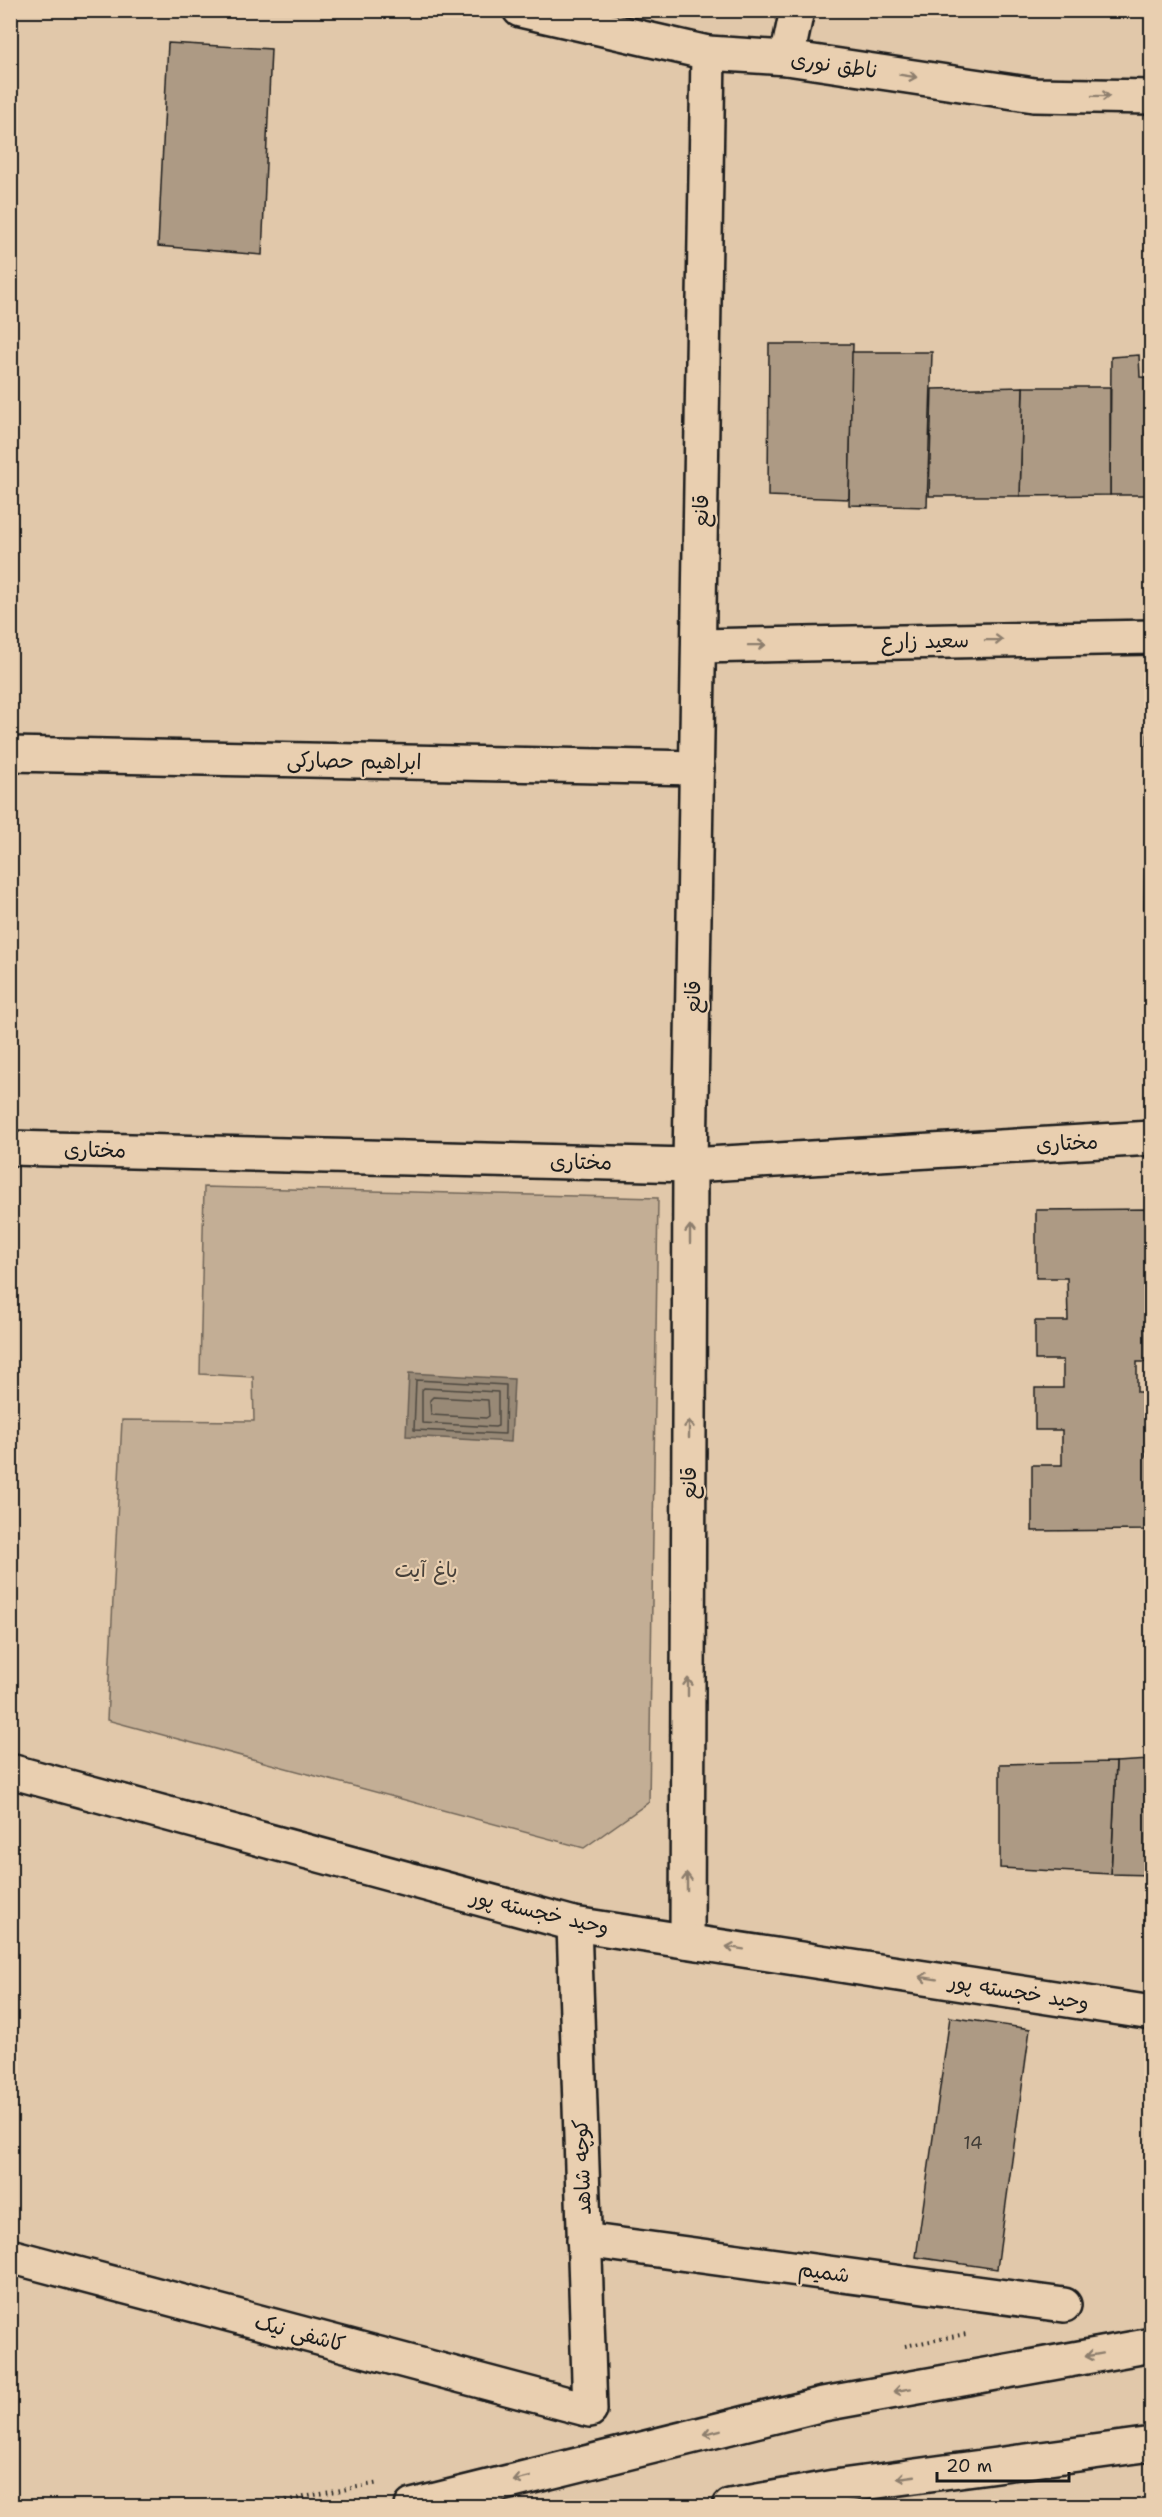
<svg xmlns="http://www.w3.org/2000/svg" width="1162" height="2517" font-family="'Shantell Sans','Playpen Sans Arabic',sans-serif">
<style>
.green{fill:#c3ae95;stroke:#706558;stroke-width:1.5}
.water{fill:#988976;stroke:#665d52;stroke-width:1.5}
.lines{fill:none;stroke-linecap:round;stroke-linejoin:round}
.shore{stroke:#4e4840;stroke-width:1.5}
.building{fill:#ad9a84;stroke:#1c1c1c;stroke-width:1.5}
.minor-casing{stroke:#1c1c1c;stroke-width:38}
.major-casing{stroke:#1c1c1c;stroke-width:38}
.highway-casing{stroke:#1c1c1c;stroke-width:38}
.path{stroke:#1c1c1c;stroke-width:4;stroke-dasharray:1.5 4.5;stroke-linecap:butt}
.minor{stroke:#e9cfb0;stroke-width:33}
.major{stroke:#e9cfb0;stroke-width:33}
.highway{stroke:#e9cfb0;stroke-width:33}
.oneway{stroke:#8d7e6d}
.labels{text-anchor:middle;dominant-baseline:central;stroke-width:4.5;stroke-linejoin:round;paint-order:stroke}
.number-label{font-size:18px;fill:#403c36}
.street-label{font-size:21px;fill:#1c1c1c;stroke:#e9cfb0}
.park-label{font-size:21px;fill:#46403a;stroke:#e9cfb0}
</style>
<rect width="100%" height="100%" fill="#e1c8aa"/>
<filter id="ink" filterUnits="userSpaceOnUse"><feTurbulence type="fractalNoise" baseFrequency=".0167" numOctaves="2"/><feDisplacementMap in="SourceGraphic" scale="12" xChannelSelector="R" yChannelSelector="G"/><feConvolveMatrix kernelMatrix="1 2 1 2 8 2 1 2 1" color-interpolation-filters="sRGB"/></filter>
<g filter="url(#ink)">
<path class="green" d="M 204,1187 L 658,1198 L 649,1802 L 584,1848 L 107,1720 L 122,1420 L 254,1421 L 253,1377 L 200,1374 Z"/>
<path class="water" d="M 409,1373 L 514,1379 L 511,1442 L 406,1436 Z"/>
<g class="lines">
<g class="shore">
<path d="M 416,1380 L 506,1385 L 505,1434 L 414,1430 Z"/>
<path d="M 424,1388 L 498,1392 L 498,1426 L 495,1427 L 422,1423 L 422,1390 Z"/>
<path d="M 433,1397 L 488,1400 L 489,1416 L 486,1418 L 431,1415 L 430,1400 Z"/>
</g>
</g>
<g class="building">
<path d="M 168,43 L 271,49 L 262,255 L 158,246 Z"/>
<path d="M 769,344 L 853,344 L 849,499 L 768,496 Z"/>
<path d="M 852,352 L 932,352 L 927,507 L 849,505 Z"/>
<path d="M 1139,355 L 1140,377 L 1152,378 L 1152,495 L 1110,495 L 1111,357 Z"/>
<path d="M 1023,387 L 1110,387 L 1110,495 L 1020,496 Z"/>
<path d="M 1023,387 L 1020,496 L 929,496 L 932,389 Z"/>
<path d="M 1148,716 L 1152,716 L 1152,918 L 1144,908 Z"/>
<path d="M 1152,1209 L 1152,1280 L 1147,1280 L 1148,1317 L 1152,1317 L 1152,1362 L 1137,1362 L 1137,1392 L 1152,1392 L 1152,1430 L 1145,1430 L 1146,1456 L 1152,1456 L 1152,1530 L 1032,1531 L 1032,1465 L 1062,1465 L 1062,1430 L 1035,1430 L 1035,1388 L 1063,1388 L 1063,1360 L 1035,1360 L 1035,1321 L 1068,1321 L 1067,1278 L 1036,1278 L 1036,1210 Z"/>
<path d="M 1150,1760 L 1152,1875 L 1111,1874 L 1116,1762 Z"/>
<path d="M 1116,1762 L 1111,1874 L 1000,1868 L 1000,1764 Z"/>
<path d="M 950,2017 L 1030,2029 L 997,2269 L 916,2257 Z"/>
</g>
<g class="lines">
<defs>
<g id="minor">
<path d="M 520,10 L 708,53 L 787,58 L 1034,95 L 1152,97"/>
<path d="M 787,58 L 797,10"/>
<path d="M 699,646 L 1152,637"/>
<path d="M 10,754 L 697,768"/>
<path d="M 10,1148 L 690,1165 L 1152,1138"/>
<path d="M 687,1941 L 690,1165 L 708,53"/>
<path d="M 584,2240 L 1064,2305"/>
<path d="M 10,2256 L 590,2410 L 574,1924"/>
</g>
<path id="major" d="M 10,1771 L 574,1924 L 1152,2013"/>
<g id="highway">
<path d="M 412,2506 L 823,2404 L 1152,2345"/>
<path d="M 730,2506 L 834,2487 L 1152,2444"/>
</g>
</defs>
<use href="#minor" class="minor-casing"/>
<use href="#major" class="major-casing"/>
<use href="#highway" class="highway-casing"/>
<g class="path">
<path d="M 905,2346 L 966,2334"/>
<path d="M 256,2506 L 379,2483"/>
</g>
<use href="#minor" class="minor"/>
<use href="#major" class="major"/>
<use href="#highway" class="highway"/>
</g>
<defs><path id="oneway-shaft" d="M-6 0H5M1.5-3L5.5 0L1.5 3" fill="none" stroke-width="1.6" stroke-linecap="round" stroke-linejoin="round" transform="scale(1.5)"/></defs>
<g class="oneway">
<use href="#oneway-shaft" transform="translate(908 76) rotate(9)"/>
<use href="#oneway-shaft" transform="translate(1101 96) rotate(1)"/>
<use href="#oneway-shaft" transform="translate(994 640) rotate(-1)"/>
<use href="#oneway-shaft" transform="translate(757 645) rotate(-1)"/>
<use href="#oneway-shaft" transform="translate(690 1234) rotate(-90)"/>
<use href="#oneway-shaft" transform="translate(689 1429) rotate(-90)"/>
<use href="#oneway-shaft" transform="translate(688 1687) rotate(-90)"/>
<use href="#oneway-shaft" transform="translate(687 1882) rotate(-90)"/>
<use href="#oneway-shaft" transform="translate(735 1948) rotate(-171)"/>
<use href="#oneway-shaft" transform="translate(928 1978) rotate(-171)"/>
<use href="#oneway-shaft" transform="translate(1094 2355) rotate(170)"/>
<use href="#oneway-shaft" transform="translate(902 2390) rotate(170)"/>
<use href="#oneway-shaft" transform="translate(712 2432) rotate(166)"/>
<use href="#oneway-shaft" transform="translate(906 2477) rotate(172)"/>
<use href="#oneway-shaft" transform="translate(522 2479) rotate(166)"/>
</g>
</g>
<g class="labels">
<g class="number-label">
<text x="973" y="2143">14</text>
</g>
<g class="street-label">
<text transform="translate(834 65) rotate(8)">ناطق نوری</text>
<text transform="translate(701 511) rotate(-89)">قانع</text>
<text transform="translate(925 641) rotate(-1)">سعید زارع</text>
<text transform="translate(354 761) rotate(1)">ابراهیم حصارکی</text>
<text transform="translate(693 997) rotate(-89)">قانع</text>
<text transform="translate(1067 1143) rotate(-3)">مختاری</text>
<text transform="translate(95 1150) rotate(1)">مختاری</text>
<text transform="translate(581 1162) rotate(1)">مختاری</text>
<text transform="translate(689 1483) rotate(-90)">قانع</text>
<text transform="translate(540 1912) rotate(13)">وحید خجسته پور</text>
<text transform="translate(1019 1992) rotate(9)">وحید خجسته پور</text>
<text transform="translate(582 2167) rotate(-92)">کوچه شاهد</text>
<text transform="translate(824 2272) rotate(8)">شمیم</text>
<text transform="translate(300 2333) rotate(15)">کاشفی نیک</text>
</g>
<g class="park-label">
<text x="426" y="1570">باغ آیت</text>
</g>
</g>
<rect width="1162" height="2517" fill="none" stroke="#e9cfb0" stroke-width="36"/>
<rect x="18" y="18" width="1126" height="2481" fill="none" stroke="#1c1c1c" stroke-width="2" filter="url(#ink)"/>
<path d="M937 2472v9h132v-9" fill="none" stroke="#1c1c1c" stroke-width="3"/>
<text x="946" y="2472" font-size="18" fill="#1c1c1c" stroke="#e9cfb0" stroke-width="4.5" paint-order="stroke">20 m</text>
</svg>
